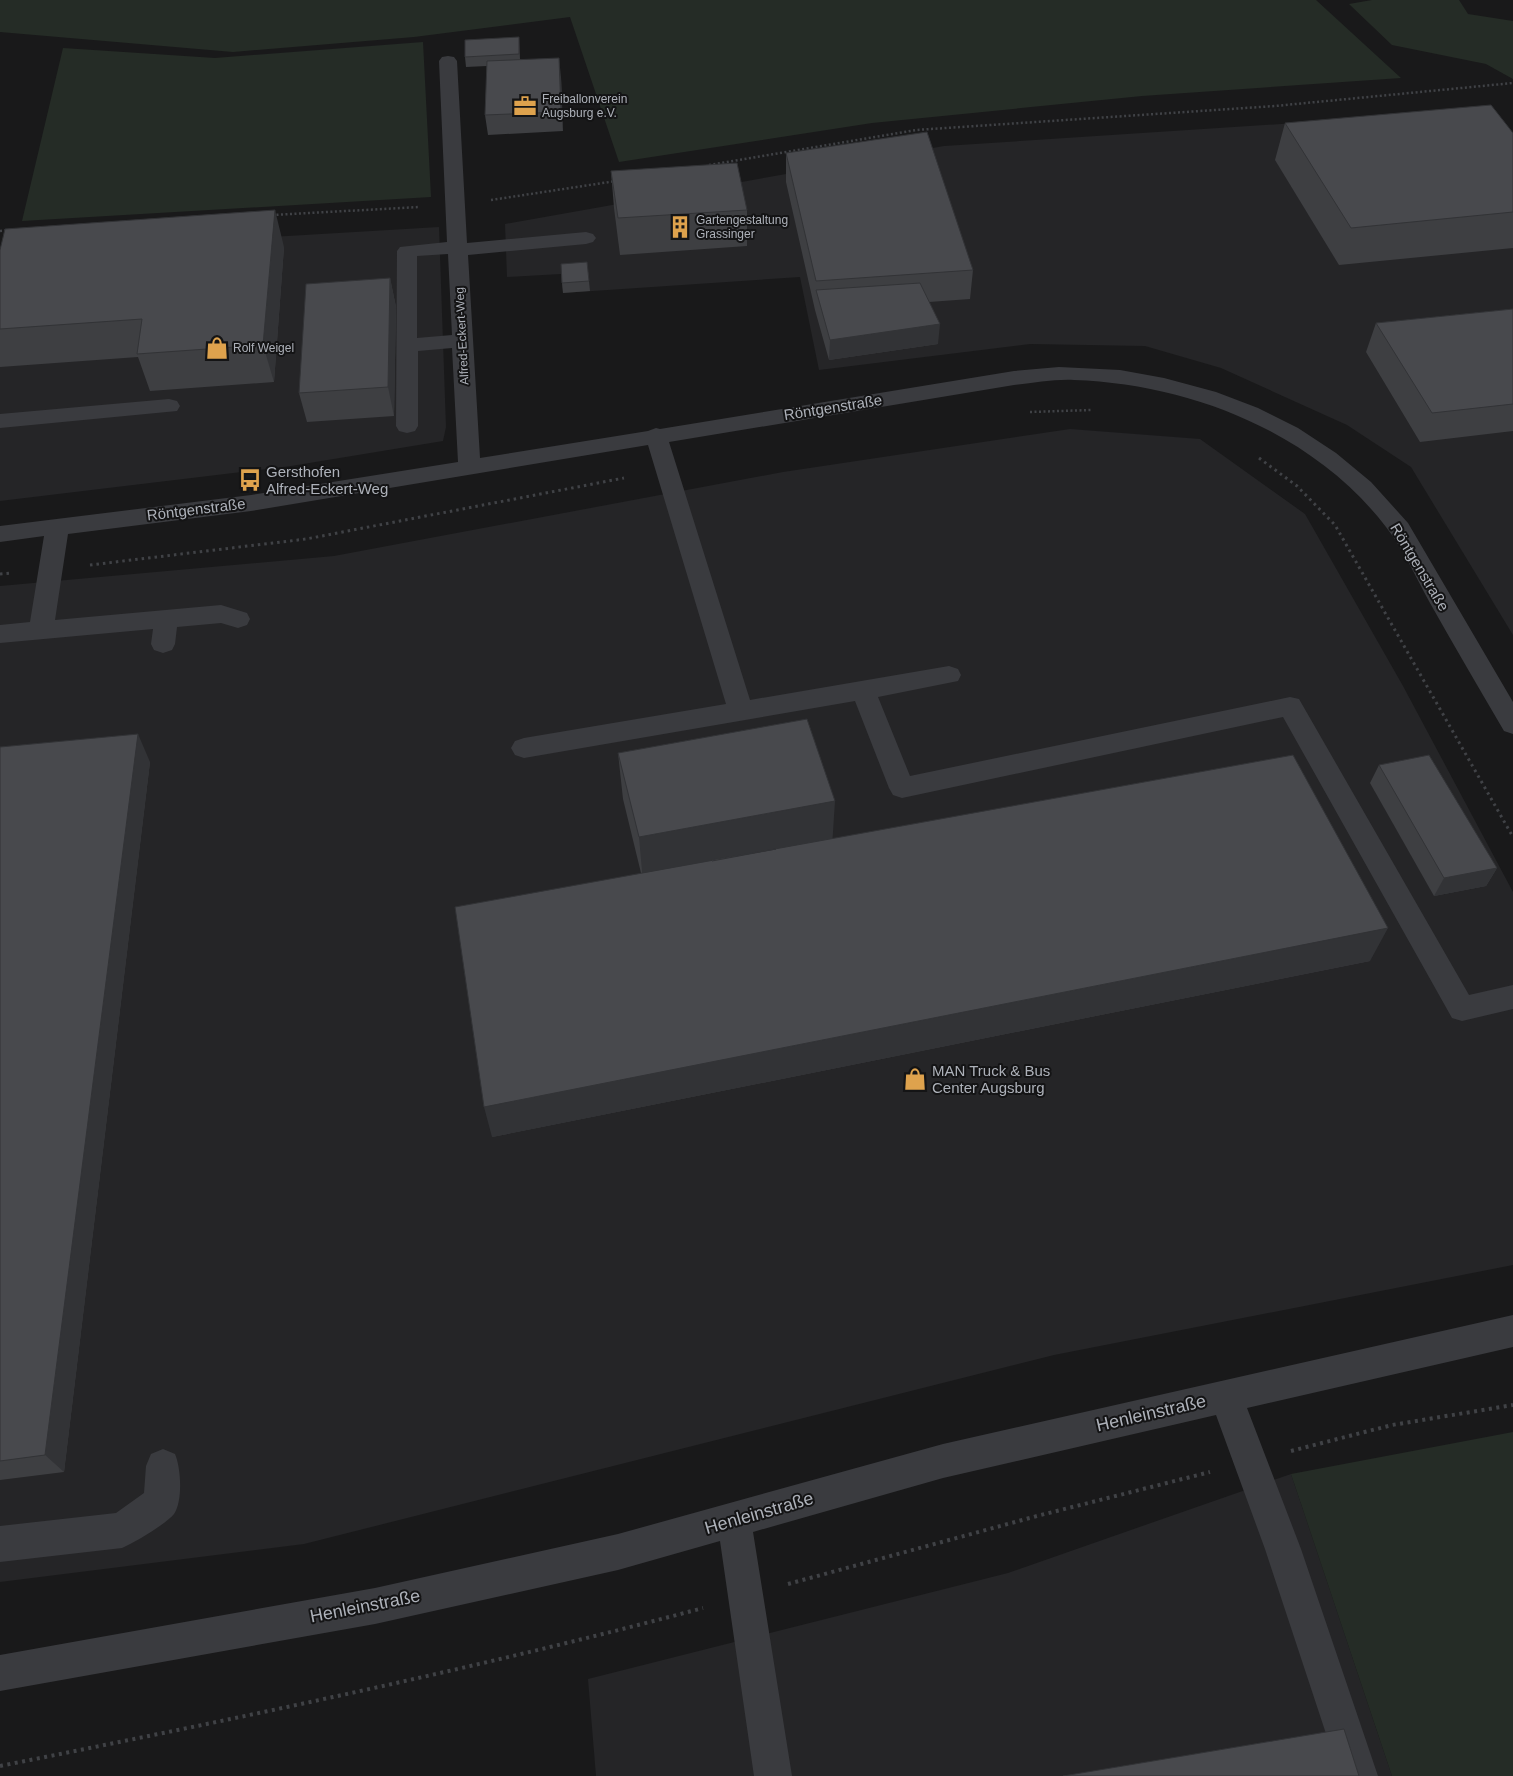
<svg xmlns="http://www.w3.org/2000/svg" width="1513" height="1776" font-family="Arial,sans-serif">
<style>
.built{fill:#252527}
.green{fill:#252c26}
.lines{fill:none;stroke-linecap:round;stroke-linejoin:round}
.path-far2{stroke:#404246;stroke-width:2.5;stroke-dasharray:2 2.5;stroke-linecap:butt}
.path-far1{stroke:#404246;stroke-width:3;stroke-dasharray:2.5 4;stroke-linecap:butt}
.path{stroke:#404246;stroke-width:4;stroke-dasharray:3 4.5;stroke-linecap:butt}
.minor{fill:#3a3b3f;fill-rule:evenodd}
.wall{fill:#3e3f42}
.shaded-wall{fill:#323336}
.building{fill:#48494d;stroke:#323336}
.labels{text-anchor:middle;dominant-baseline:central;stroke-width:4;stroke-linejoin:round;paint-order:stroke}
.far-poi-label{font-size:12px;fill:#adb1b9;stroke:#141415;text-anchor:start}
.far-street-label{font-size:12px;fill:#adb1b9;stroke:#141415}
.street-label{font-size:15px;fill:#adb1b9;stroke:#141415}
.poi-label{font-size:15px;fill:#adb1b9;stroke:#141415;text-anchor:start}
.near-street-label{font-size:18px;fill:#adb1b9;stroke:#141415}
</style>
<rect width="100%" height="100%" fill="#19191a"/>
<g class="built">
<path d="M 1495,110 L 1513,134 L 1513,635 L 1411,467 L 1347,425 L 1221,368 L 1145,346 L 1030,344 L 819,370 L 800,277 L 563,293 L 561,274 L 507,277 L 505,224 L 944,146 Z"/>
<path d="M 439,227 L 446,427 L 443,441 L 291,466 L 0,501 L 0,253 Z"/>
<path d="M 1070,429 L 1200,439 L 1305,514 L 1403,686 L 1513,892 L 1513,1265 L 1054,1355 L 304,1544 L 0,1582 L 0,586 L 334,556 L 783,472 Z"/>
<path d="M 1291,1474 L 1392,1776 L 596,1776 L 588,1679 L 1008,1573 Z"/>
</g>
<g class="green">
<path d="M 0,0 L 1316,0 L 1401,78 L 1142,96 L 872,123 L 619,162 L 570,17 L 414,37 L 233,52 L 0,32 Z"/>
<path d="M 1372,0 L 1459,0 L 1468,14 L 1513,21 L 1513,79 L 1486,64 L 1392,45 L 1349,4 Z"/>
<path d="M 423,42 L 431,197 L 22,221 L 63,48 L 215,58 Z"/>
<path d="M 1513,1432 L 1513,1776 L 1392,1776 L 1291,1474 Z"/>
</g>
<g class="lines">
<g class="path-far2">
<path d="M 709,165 L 916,130 L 1275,106 L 1513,83"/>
<path d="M 491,200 L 616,181"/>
<path d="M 272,215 L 420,207"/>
<path d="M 0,231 L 9,230"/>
<path d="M 1030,412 L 1091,410"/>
</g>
<g class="path-far1">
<path d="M 1259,458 L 1297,486 L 1335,525 L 1513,837"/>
<path d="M 90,565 L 306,539 L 624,478"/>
<path d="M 0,574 L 12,573"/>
</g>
<g class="path">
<path d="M 1291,1451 L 1392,1425 L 1513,1405"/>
<path d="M 788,1584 L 1037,1516 L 1210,1472"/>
<path d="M 0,1766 C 236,1719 471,1670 703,1608"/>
</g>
<g class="minor">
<path d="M 448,56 L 454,57 L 457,61 L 467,243 L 586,232 L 593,234 L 596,238 L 593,242 L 586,244 L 468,255 L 480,458 L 648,431 L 656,428 L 660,429 L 1014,371 L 1059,367 L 1120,370 L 1164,378 L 1216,392 L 1258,408 L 1298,428 L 1336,453 L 1371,482 L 1408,523 L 1513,702 L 1513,734 L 1504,731 C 1479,688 1454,646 1430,603 C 1416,578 1404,550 1386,527 C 1314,433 1191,384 1074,380 C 1054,379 1034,383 1014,385 L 669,442 L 750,700 L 949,666 L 958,669 L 961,675 L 958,681 L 878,697 L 910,776 L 1290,697 L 1299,699 L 1469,995 L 1513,985 L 1513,1009 L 1462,1021 L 1452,1018 L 1283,717 L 902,798 L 893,795 L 889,788 L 855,701 L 524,758 L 515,755 L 511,748 L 515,741 L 524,738 L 726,704 L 648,445 L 251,511 L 68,534 L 55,620 L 221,605 L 247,613 L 250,619 L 247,625 L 238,628 L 221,623 L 177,627 L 175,644 L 172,650 L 163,653 L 154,650 L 151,644 L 153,629 L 0,643 L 0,625 L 30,622 L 44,536 L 0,542 L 0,526 L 251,495 L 458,462 L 452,348 L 418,351 L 418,426 L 415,431 L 407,433 L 399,431 L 396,426 L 397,251 L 400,247 L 447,242 L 439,61 L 442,57 ZM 448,254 L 452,335 L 417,338 L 417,256 Z"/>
<path d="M 169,399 L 177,401 L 180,406 L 177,411 L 0,428 L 0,414 Z"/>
<path d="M 1513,1315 L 1513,1347 L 1247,1408 L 1301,1549 L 1378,1776 L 1340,1776 L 1265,1549 L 1216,1415 L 943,1478 L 753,1532 L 792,1776 L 754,1776 L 720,1541 L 618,1570 L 375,1624 L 0,1691 L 0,1655 L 375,1588 L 618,1534 L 943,1444 Z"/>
<path d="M 163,1449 L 175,1454 C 181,1468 183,1501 174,1514 C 166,1524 134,1543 122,1548 L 0,1562 L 0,1526 L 116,1513 L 144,1493 L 146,1466 L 151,1454 Z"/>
</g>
</g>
<g class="wall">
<path d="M 519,37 L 520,59 L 561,77 L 563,131 L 488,135 L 485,115 L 487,66 L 466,67 L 465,57 Z"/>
<path d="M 1285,123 L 1513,133 L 1513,248 L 1339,265 L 1275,160 Z"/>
<path d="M 786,153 L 973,270 L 970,299 L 929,302 L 938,344 L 829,360 L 815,310 L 786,182 Z"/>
<path d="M 611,171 L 747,210 L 747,246 L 620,255 L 614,208 Z"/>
<path d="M 284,247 L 274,382 L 150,391 L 138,357 L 0,367 L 0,250 Z"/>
<path d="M 587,262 L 590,291 L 563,293 L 562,283 Z"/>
<path d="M 390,278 L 396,307 L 394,416 L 307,422 L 299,393 Z"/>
<path d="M 1513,309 L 1513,431 L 1420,442 L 1366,352 L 1376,323 Z"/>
<path d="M 0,747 L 150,762 L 64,1472 L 0,1480 Z"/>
<path d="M 618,753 L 833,839 L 1370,961 L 492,1137 L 641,873 L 623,799 Z"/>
<path d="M 1379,765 L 1497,868 L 1486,886 L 1434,896 L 1370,783 Z"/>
</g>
<g class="shaded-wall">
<path d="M 559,58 L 561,77 L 563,131 L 561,112 Z"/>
<path d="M 275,210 L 284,247 L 274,382 L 263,345 Z"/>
<path d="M 390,278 L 396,307 L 394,416 L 388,387 Z"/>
<path d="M 940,324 L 938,344 L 829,360 L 830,340 Z"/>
<path d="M 138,734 L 150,762 L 64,1472 L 45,1455 Z"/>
<path d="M 835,801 L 832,847 L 643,882 L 639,837 Z"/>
<path d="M 1497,868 L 1486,886 L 1434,896 L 1444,878 Z"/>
<path d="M 1388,928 L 1370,961 L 492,1137 L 484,1107 Z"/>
</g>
<g class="building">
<path d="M 519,37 L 519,54 L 465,57 L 465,40 Z"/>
<path d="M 559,58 L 561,112 L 485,115 L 487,61 Z"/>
<path d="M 1491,105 L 1513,133 L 1513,212 L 1351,228 L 1285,123 Z"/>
<path d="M 927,132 L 973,270 L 816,281 L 786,153 Z"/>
<path d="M 737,163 L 747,210 L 618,218 L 611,171 Z"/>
<path d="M 275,210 L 263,345 L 137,354 L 142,319 L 0,329 L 0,250 L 5,229 Z"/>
<path d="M 587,262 L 589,281 L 562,283 L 561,264 Z"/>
<path d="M 390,278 L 388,387 L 299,393 L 306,284 Z"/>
<path d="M 920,283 L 940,324 L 830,340 L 816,290 Z"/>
<path d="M 1513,309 L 1513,404 L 1432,413 L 1376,323 Z"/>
<path d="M 807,719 L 835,801 L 639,837 L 618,753 Z"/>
<path d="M 138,734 L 45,1455 L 0,1461 L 0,747 Z"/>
<path d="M 1293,755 L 1388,928 L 484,1107 L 455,907 Z"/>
<path d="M 1429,755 L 1497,868 L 1444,878 L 1379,765 Z"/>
<path d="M 776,849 L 712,861 L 711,860 Z"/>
<path d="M 1344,1729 L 1359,1776 L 1063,1776 Z"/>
</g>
<defs>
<symbol id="office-bare" viewBox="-9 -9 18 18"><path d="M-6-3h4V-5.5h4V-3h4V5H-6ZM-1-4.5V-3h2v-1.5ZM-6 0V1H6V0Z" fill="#dea24d" stroke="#141415" stroke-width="2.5" paint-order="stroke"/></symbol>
<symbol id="building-bare" viewBox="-9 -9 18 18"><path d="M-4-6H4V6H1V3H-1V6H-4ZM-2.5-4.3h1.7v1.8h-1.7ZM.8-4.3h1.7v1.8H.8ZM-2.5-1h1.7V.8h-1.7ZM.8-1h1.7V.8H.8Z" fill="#dea24d" stroke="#141415" stroke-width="2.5" paint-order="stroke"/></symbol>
<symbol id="shop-bare" viewBox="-9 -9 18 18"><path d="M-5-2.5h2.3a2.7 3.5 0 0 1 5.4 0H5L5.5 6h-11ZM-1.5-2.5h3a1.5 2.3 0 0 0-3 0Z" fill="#dea24d" stroke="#141415" stroke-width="2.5" paint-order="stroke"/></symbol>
<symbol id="bus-bare" viewBox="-9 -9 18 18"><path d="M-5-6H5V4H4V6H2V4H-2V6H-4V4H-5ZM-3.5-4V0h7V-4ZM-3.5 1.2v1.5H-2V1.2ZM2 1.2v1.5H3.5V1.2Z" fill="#dea24d" stroke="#141415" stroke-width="2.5" paint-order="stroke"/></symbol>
</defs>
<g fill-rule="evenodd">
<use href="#office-bare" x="509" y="90" width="32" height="32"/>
<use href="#building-bare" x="664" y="211" width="32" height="32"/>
<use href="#shop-bare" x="201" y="332" width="32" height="32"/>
<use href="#bus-bare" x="234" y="464" width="32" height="32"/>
<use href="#shop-bare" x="899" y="1063" width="32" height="32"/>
</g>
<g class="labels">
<g class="far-poi-label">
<text x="542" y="99">Freiballonverein<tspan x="542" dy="14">Augsburg e.V.</tspan></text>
<text x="696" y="220">Gartengestaltung<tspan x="696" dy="14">Grassinger</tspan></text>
<text x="233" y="348">Rolf Weigel</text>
</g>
<g class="far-street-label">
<text transform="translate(462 336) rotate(-93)">Alfred-Eckert-Weg</text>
</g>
<g class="street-label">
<text transform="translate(833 407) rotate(-9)">Röntgenstraße</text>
<text transform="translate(196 509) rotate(-7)">Röntgenstraße</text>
<text transform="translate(1420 567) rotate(59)">Röntgenstraße</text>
</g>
<g class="poi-label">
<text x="266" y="471">Gersthofen<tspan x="266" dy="17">Alfred-Eckert-Weg</tspan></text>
<text x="932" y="1070">MAN Truck &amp; Bus<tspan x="932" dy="17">Center Augsburg</tspan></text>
</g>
<g class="near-street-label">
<text transform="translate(1151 1413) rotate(-13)">Henleinstraße</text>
<text transform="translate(759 1513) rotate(-16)">Henleinstraße</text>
<text transform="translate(365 1606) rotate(-11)">Henleinstraße</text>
</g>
</g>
</svg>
